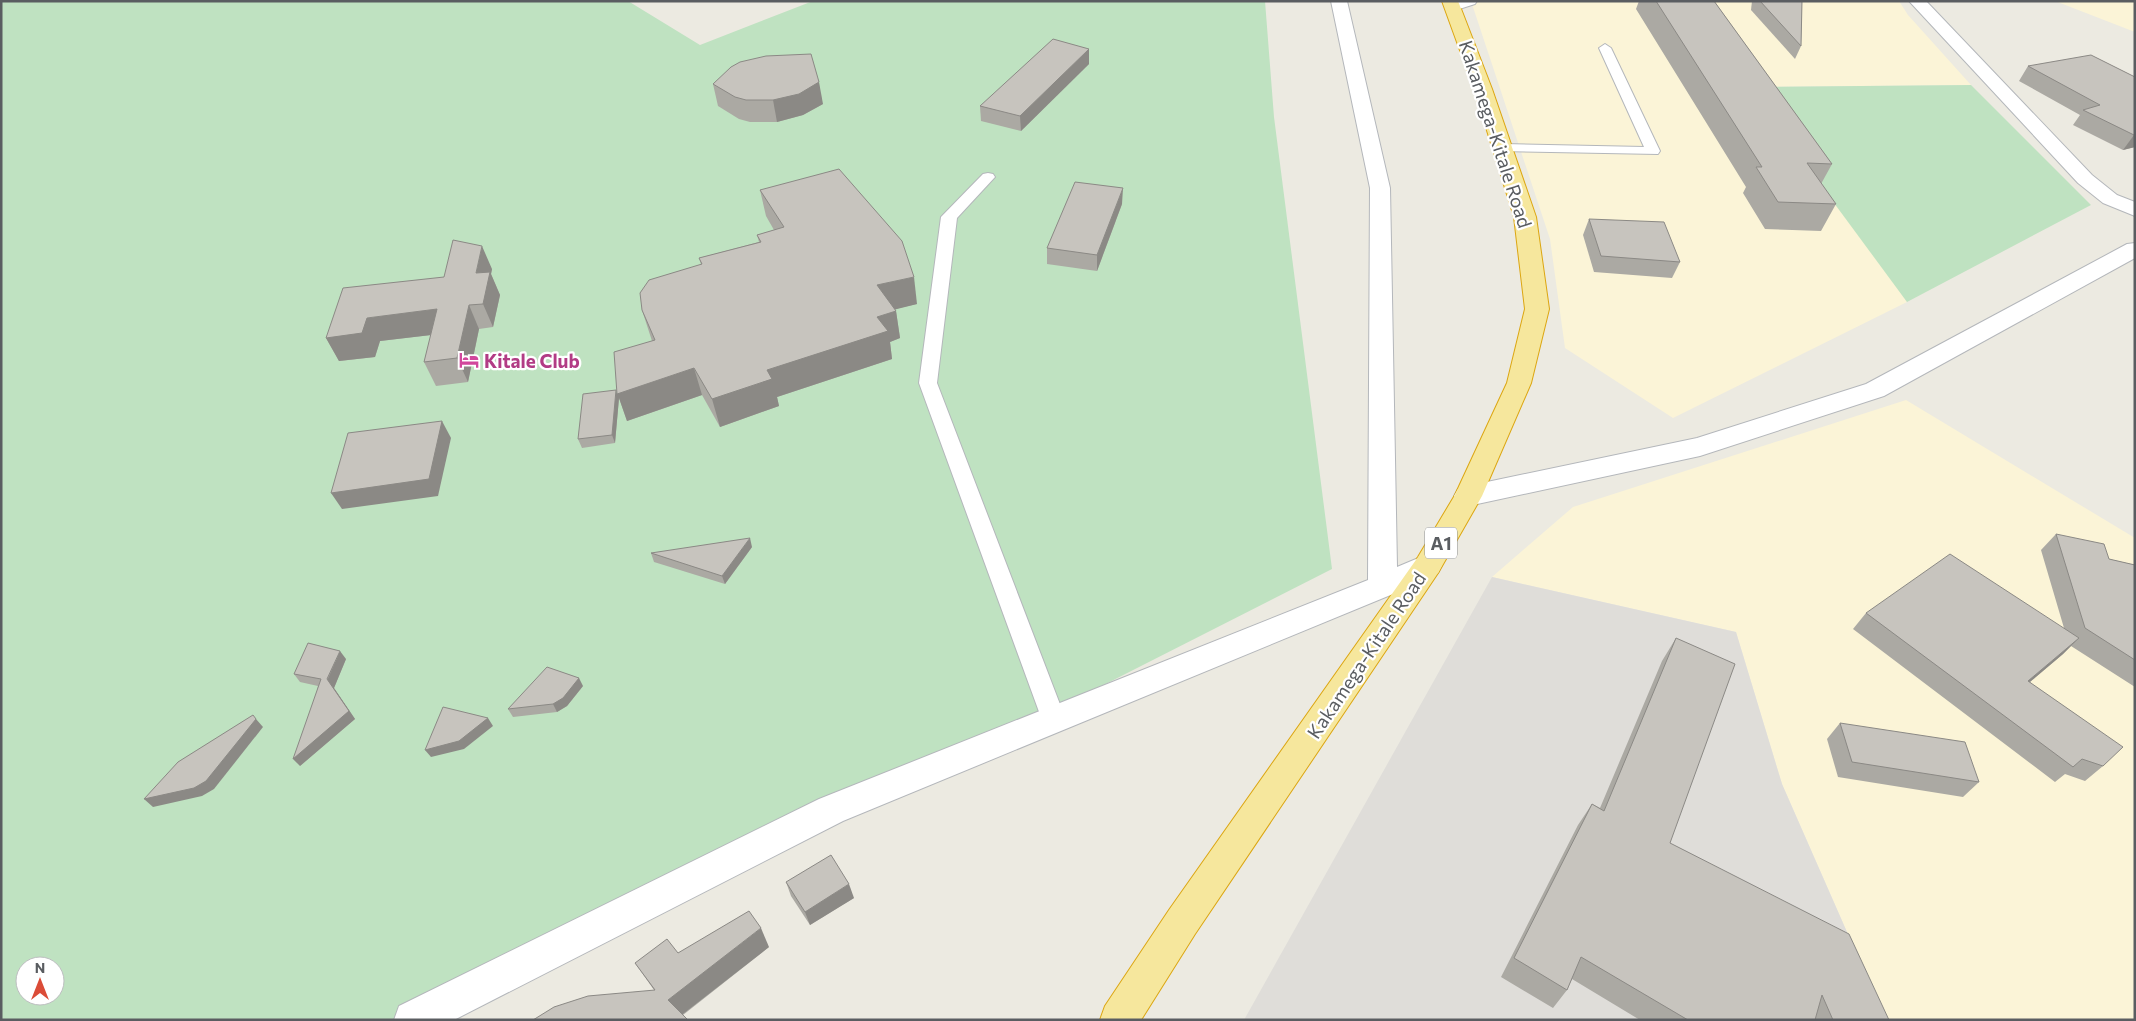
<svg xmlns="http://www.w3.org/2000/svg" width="2136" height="1021" font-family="Commissioner,sans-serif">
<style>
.commercial{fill:#fbf4d7}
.industrial{fill:#dfddd9}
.green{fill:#bfe2c1;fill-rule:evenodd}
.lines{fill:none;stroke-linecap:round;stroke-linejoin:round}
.service-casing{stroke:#b4b7bb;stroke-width:2}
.minor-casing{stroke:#b4b7bb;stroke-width:2}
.trunk-casing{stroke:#dca611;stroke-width:2}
.service{fill:#fff;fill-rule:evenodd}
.minor{fill:#fff;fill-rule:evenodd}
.trunk{fill:#f6e79d;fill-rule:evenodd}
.wall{fill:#aba9a3}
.shaded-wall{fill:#8b8985}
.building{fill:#c7c4be;stroke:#8b8985}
.labels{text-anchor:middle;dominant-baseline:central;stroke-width:4.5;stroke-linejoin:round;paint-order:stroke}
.shield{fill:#fff;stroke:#8c8e90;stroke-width:1}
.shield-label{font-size:18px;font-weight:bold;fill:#5a5d61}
.street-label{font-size:19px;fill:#5a5d61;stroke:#fff}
.hotel-label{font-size:19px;font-weight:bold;fill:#b23c85;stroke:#fff;text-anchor:start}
</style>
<rect width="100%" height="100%" fill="#eceae1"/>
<g class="commercial">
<path d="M 1471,1 L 1899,1 L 1908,15 L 1971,85 L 1759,87 L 1907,302 L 1673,418 L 1565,348 L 1550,239 Z"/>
<path d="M 2055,1 L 2135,1 L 2135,32 Z"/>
<path d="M 1906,400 L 2135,538 L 2135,1020 L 1883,1020 L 1872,989 L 1782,784 L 1736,632 L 1492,577 L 1573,507 Z"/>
</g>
<path class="industrial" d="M 1492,577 L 1736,632 L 1782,784 L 1872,989 L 1883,1020 L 1244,1020 Z"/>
<g class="green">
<path d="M 1,1 L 628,1 L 700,45 L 813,1 L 1265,1 L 1274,117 L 1332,569 L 444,1020 L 1,1020 ZM 25,966 L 55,966 L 55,996 L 25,996 Z"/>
<path d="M 1971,85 L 2091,205 L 1907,302 L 1820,184 L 1758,87 Z"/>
</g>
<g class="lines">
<defs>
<g id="service">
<path d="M 1458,1 L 1477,1 L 1475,4 L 1453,11 L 1447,7 Z"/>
<path d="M 1605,44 L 1611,48 L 1660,151 L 1658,154 L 1498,151 L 1496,148 L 1498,145 L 1503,144 L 1644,147 L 1599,48 Z"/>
<path d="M 988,173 L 993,174 L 995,177 L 957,218 L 937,383 L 1066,720 L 1062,727 L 1054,730 L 1046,727 L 1042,720 L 919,383 L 941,217 L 983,174 Z"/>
</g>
<g id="minor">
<path d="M 1331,1 L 1347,1 L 1390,188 L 1397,567 L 1428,554 L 1438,557 L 1442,565 L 1438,573 L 1393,594 L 843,821 L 454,1020 L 394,1020 L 399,1006 L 819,799 L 1368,580 L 1370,188 Z"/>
<path d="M 1909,1 L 1926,1 L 2092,175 L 2117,195 L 2135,202 L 2135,216 L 2103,203 L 2078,183 Z"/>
<path d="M 2135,243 L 2135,258 L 1884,396 L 1700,456 L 1468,506 L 1458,503 L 1454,496 L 1458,489 L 1468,486 L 1697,438 L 1866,384 L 2127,244 Z"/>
</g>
<path id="trunk" d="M 1442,1 L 1458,1 L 1492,89 L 1536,217 L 1549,309 L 1531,383 L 1482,496 L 1438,573 L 1195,934 L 1141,1020 L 1100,1020 L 1105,1006 L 1169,910 L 1418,557 L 1455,495 L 1507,383 L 1525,309 L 1514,217 L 1474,89 Z"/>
</defs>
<use href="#service" class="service-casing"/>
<use href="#minor" class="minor-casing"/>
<use href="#trunk" class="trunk-casing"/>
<use href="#service" class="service"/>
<use href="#minor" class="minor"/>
<use href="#trunk" class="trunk"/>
</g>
<g class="wall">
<path d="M 1639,1 L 1714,1 L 1832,164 L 1821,184 L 1836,204 L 1821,231 L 1765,229 L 1743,193 L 1746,187 L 1636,9 Z"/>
<path d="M 1752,1 L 1802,1 L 1801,46 L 1795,59 L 1751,10 Z"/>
<path d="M 1089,49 L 1089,64 L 1021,131 L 981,121 L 980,106 Z"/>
<path d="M 2028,66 L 2135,77 L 2135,147 L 2123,150 L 2073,125 L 2080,115 L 2019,81 Z"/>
<path d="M 713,84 L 823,104 L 803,115 L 777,122 L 750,122 L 739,119 L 718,106 Z"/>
<path d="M 760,190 L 917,304 L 895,309 L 896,311 L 900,338 L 890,342 L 892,359 L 777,397 L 779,406 L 720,427 L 702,395 L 627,421 L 619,398 L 615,443 L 582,448 L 578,439 L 617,393 L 652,341 L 642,310 L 701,264 L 699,258 L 759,242 L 757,235 L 774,230 L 766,216 Z"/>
<path d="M 1122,204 L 1097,271 L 1047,264 L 1047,248 Z"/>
<path d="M 1589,219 L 1680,262 L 1672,278 L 1594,272 L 1583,235 Z"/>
<path d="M 492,269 L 491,274 L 500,295 L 493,327 L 479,329 L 468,382 L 436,386 L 424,362 L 431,335 L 380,341 L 375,357 L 339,361 L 326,338 Z"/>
<path d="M 2056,534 L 2109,559 L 2135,565 L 2135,687 L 2071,646 L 2063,654 L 2030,682 L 2103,766 L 2085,781 L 2065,774 L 2055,782 L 1853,629 L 1866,613 L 2064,628 L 2041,550 Z"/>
<path d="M 752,547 L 725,584 L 654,562 L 651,553 Z"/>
<path d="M 1676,638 L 1670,843 L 1889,1020 L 1640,1020 L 1572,979 L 1567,990 L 1553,1008 L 1501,977 L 1578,825 L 1592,804 L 1600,808 L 1662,661 Z"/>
<path d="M 346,659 L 334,688 L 355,719 L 300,766 L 318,686 L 300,682 L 294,674 Z"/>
<path d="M 583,686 L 567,706 L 557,712 L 513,717 L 508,709 Z"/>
<path d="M 1840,723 L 1979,782 L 1963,797 L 1838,777 L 1827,739 Z"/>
<path d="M 786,882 L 854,898 L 810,925 L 791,896 Z"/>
<path d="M 769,947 L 683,1015 L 654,990 L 635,963 L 678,953 Z"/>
</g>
<g class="shaded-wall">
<path d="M 1089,49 L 1089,64 L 1021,131 L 1020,116 Z"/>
<path d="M 819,82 L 823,104 L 803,115 L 777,122 L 773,100 Z"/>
<path d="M 2134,135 L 2135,135 L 2135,147 L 2123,150 Z"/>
<path d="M 1123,188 L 1122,204 L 1097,271 L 1097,255 Z"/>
<path d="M 482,246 L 492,269 L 491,274 L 500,295 L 493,327 L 483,304 L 476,273 Z"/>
<path d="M 914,277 L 917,304 L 881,313 L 877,285 Z"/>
<path d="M 469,305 L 479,329 L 468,382 L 457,358 Z"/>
<path d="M 437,309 L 448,333 L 380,341 L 375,357 L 339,361 L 326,338 L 367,318 Z"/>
<path d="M 896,311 L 900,338 L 890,342 L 892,359 L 777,397 L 779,406 L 720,427 L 712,399 L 767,370 L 877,317 Z"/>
<path d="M 694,368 L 702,395 L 627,421 L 619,398 L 615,443 L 612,435 L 616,390 L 617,394 Z"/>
<path d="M 442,421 L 451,438 L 438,496 L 342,509 L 331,493 Z"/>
<path d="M 750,538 L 752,547 L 725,584 L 722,576 Z"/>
<path d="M 2079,638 L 2063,654 L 2012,697 L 2028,681 Z"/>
<path d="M 340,651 L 346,659 L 334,688 L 355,719 L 300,766 L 293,759 Z"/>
<path d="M 579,678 L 583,686 L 567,706 L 557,712 L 553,704 Z"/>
<path d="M 488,718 L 493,726 L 464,749 L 431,757 L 425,750 Z"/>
<path d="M 256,719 L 263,727 L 214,789 L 202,796 L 153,807 L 144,799 Z"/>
<path d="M 849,884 L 854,898 L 810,925 L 805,912 Z"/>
<path d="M 761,928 L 769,947 L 679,1017 L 668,1000 Z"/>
</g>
<g class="building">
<path d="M 1656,1 L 1714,1 L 1832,164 L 1807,163 L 1836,204 L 1778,202 L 1756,167 L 1762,167 Z"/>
<path d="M 1760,1 L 1802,1 L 1801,46 Z"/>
<path d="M 1053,39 L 1089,49 L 1020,116 L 980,106 Z"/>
<path d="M 811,54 L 819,82 L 799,94 L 773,100 L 746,100 L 735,97 L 713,84 L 731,67 L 740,62 L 766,56 Z"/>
<path d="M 2091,55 L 2135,77 L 2135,135 L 2134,135 L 2083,110 L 2100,105 L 2028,66 Z"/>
<path d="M 839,169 L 902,241 L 914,277 L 877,285 L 896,311 L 877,317 L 888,331 L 767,370 L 772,379 L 712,399 L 694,368 L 617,394 L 614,352 L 655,340 L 642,310 L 640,293 L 649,280 L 702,264 L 699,258 L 761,242 L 757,235 L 784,227 L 760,190 Z"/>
<path d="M 1075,182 L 1123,188 L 1097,255 L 1047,248 Z"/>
<path d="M 1589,219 L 1664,222 L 1680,262 L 1601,256 Z"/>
<path d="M 453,240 L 482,246 L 476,273 L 490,272 L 483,304 L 469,305 L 457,358 L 424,362 L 437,309 L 367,318 L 362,333 L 326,338 L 343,288 L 444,277 Z"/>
<path d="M 616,390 L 612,435 L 578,439 L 583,394 Z"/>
<path d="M 442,421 L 429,479 L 331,493 L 348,433 Z"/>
<path d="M 2056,534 L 2104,544 L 2109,559 L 2135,565 L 2135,660 L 2085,628 Z"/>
<path d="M 750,538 L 722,576 L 651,553 Z"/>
<path d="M 1950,554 L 2079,638 L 2028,681 L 2123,747 L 2103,766 L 2082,759 L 2073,767 L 1866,613 Z"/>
<path d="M 1676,638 L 1735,664 L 1670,843 L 1849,934 L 1889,1020 L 1833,1020 L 1822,995 L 1815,1020 L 1688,1020 L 1581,957 L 1567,990 L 1514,958 L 1592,804 L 1604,811 Z"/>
<path d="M 308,643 L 340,651 L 327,679 L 349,711 L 293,759 L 321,679 L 294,674 Z"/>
<path d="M 547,667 L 579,678 L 563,698 L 553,704 L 508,709 Z"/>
<path d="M 443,707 L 488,718 L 459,741 L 425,750 Z"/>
<path d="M 253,715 L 256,719 L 206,781 L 194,788 L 144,799 L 178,762 Z"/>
<path d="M 1840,723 L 1965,742 L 1979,782 L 1852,762 Z"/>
<path d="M 831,855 L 849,884 L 805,912 L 786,882 Z"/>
<path d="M 749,911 L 761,928 L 668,1000 L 688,1020 L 533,1020 L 554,1007 L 588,996 L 655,990 L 635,963 L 667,939 L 678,953 Z"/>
</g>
<defs>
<symbol id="hotel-bare" viewBox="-9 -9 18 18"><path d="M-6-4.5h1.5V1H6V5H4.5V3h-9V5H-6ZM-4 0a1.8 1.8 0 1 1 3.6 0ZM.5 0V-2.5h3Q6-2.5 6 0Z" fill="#d1479c" stroke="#fff" stroke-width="2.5" paint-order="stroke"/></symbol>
</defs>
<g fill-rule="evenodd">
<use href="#hotel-bare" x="455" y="346" width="28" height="28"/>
</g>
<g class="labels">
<rect class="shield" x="1425" y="527.5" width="32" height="31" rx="4"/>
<g class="shield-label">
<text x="1441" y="543">A1</text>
</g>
<g class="street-label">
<text transform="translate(1496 134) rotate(72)">Kakamega-Kitale Road</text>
<text transform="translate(1366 655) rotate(-56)">Kakamega-Kitale Road</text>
</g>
<g class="hotel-label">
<text x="484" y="360">Kitale Club</text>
</g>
</g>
<rect width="2136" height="1021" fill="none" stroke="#5a5d61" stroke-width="5"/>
<g transform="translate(40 981)"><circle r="24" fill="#ffffff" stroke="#bdbec0"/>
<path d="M0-4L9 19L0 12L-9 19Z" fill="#db4c38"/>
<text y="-8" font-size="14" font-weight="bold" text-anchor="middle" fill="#5a5d61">N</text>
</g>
</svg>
